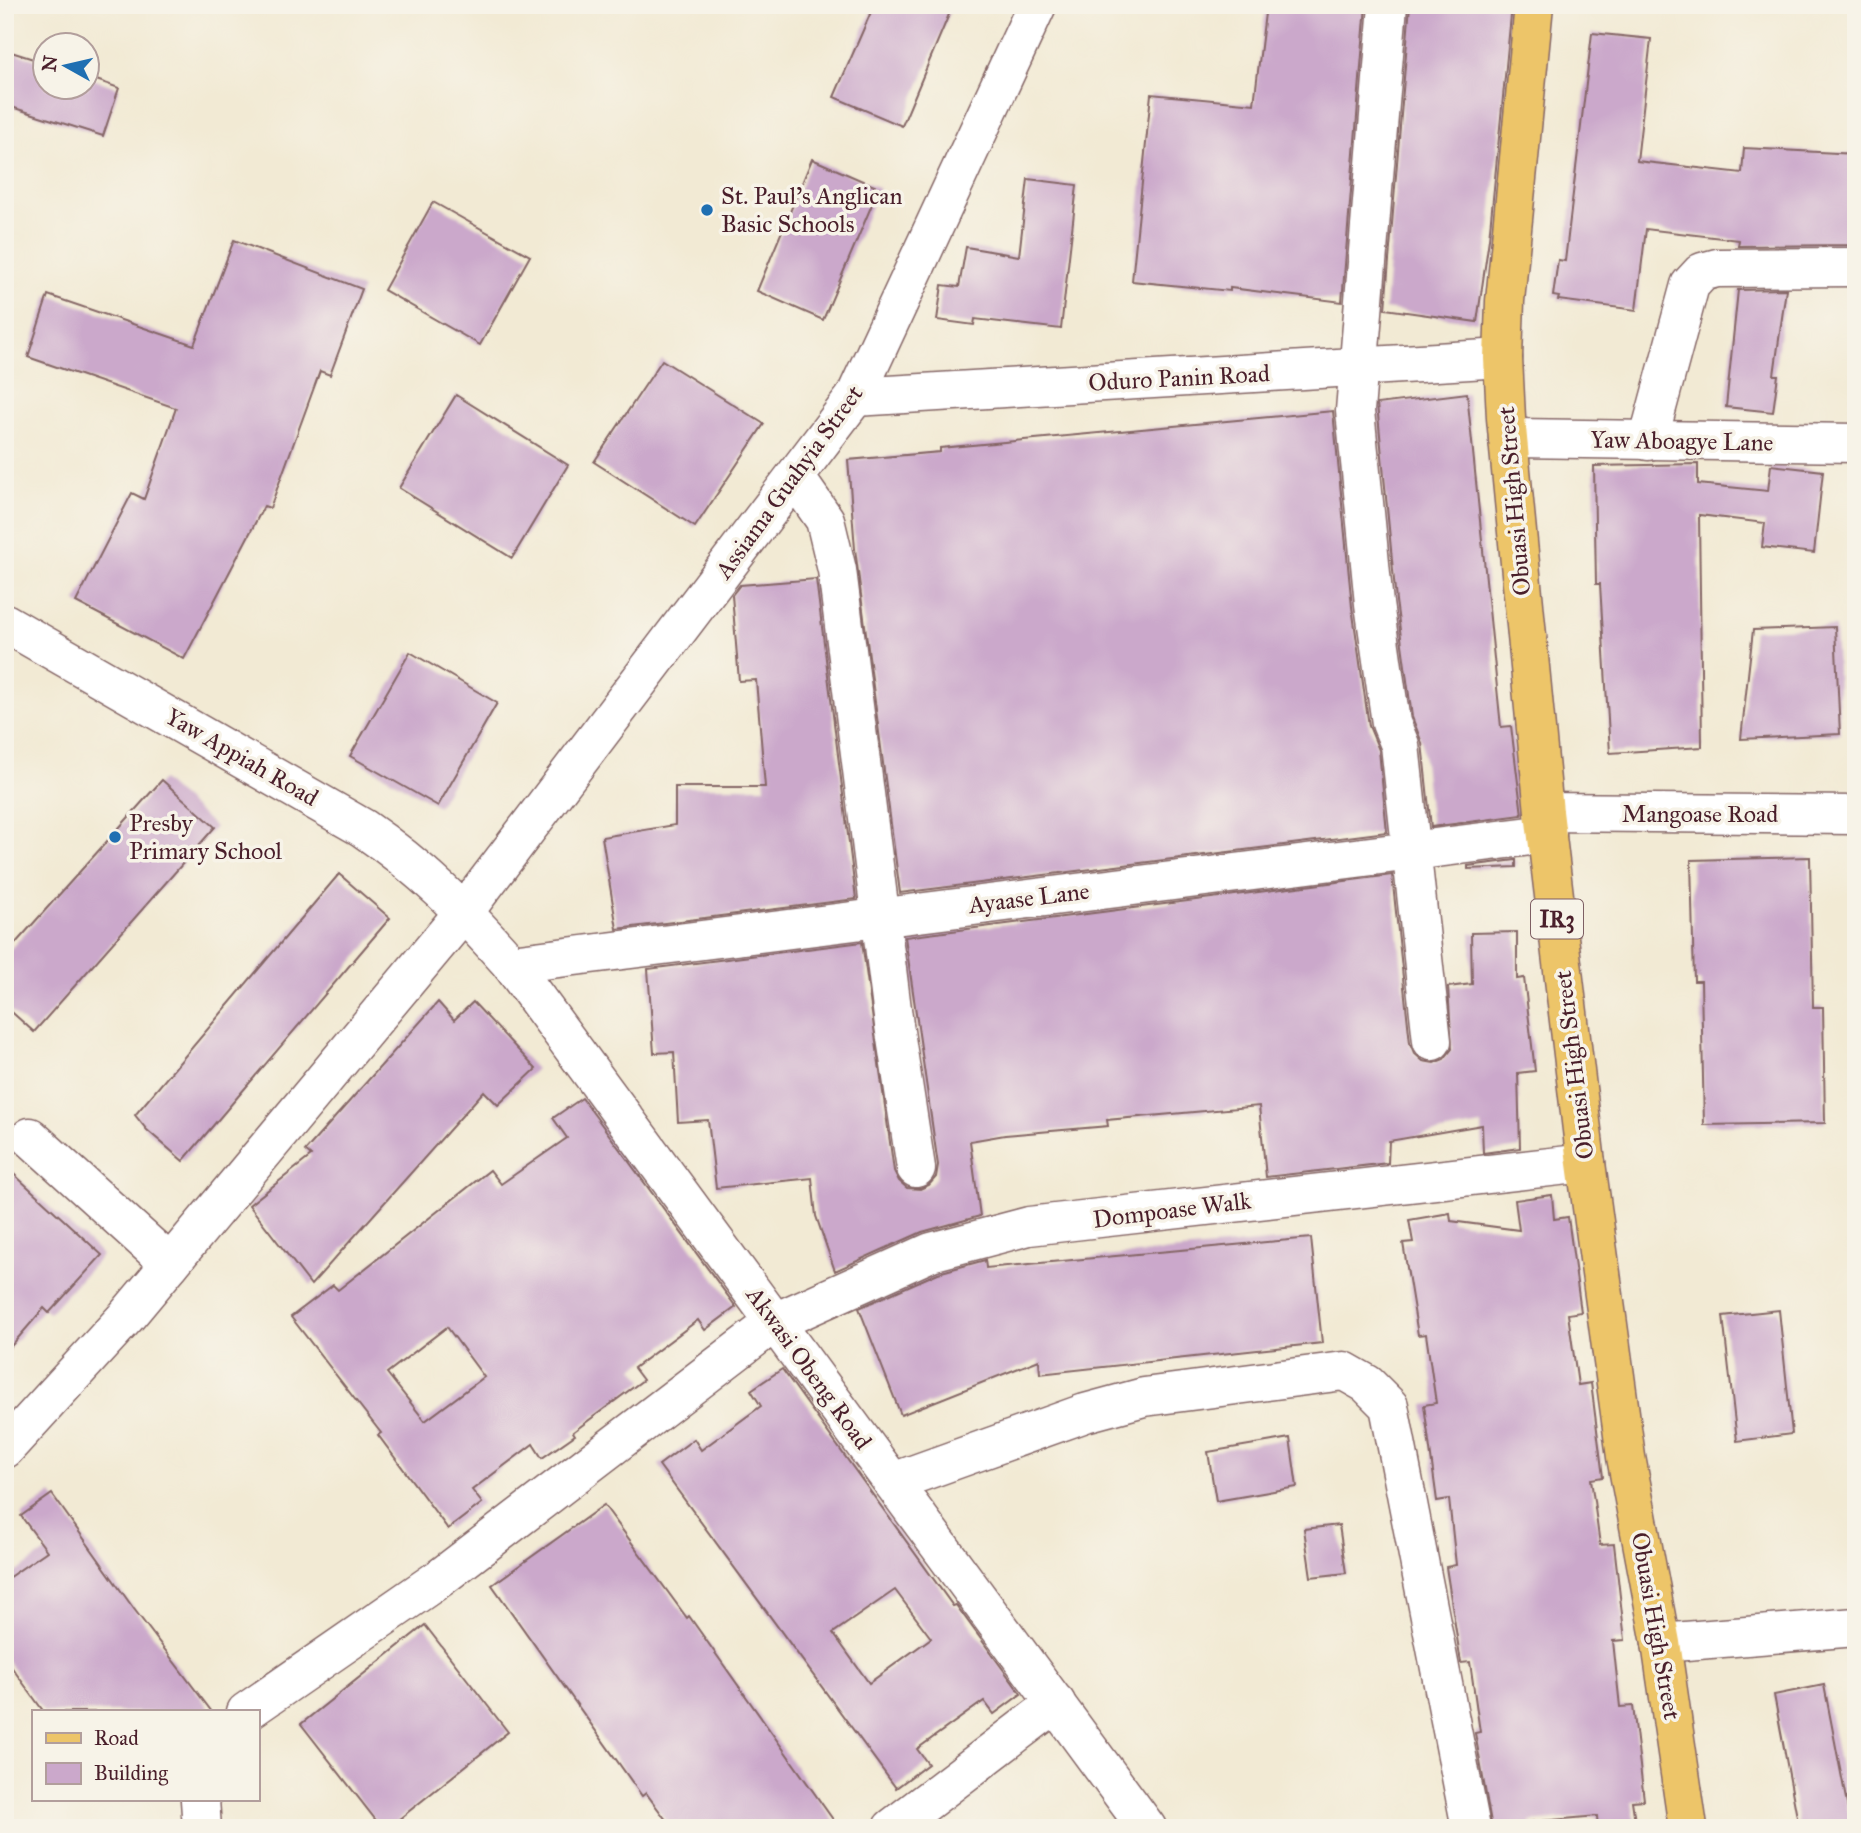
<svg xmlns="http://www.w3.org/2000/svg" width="1861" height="1833" font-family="'IM FELL Great Primer',serif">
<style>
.building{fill:#cba8cb;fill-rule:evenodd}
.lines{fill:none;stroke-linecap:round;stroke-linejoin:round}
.minor-casing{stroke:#856666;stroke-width:41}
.major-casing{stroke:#856666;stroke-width:41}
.minor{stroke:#fff;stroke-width:38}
.major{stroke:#edc569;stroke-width:38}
.poi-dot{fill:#1f6fb2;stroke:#f7f3e8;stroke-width:2.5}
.labels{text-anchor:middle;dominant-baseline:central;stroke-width:7;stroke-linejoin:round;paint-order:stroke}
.shield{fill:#f7f3e8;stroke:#7e5f64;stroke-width:2}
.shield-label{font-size:23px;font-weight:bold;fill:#4a1f2b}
.poi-label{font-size:24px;fill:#4a1f2b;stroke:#f7f3e8;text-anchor:start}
.street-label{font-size:24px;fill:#4a1f2b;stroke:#f7f3e8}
</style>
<rect width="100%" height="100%" fill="#f7f3e8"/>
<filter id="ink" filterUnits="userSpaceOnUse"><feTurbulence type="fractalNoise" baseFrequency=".0143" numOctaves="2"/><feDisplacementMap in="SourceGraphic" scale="14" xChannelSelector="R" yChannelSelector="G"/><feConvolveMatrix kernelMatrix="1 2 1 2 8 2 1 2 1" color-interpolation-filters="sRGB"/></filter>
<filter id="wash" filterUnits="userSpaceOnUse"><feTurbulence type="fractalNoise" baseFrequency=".00686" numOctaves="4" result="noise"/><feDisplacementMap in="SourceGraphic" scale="28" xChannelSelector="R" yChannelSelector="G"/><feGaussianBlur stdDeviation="1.57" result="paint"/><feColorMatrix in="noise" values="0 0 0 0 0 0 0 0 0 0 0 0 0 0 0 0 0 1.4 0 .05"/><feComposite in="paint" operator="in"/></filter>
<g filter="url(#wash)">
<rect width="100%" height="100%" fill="#f2ead4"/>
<g id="blocks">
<g class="building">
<path d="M 874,5 L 953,5 L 902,126 L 834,97 Z"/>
<path d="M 1266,5 L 1366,5 L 1342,302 L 1230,288 L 1230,291 L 1132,281 L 1151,94 L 1254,104 Z"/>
<path d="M 1410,5 L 1512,5 L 1489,239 L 1477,322 L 1385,309 Z"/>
<path d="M 1592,33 L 1651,39 L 1637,161 L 1742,173 L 1744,148 L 1856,154 L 1852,245 L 1738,246 L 1739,240 L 1646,229 L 1636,310 L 1558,300 L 1559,297 L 1553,296 L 1558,260 L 1565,261 Z"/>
<path d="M 5,50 L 46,63 L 46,88 L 88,88 L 88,77 L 119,88 L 103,136 L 5,105 Z"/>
<path d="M 812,159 L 879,188 L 823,320 L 757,291 Z"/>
<path d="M 1028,179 L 1077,185 L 1061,329 L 975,319 L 974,325 L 937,320 L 942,285 L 959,287 L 966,247 L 1019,256 Z"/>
<path d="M 433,202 L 530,256 L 480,345 L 384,290 Z"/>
<path d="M 234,240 L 362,289 L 330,375 L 320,371 L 270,508 L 264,506 L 184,659 L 76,602 L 132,493 L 144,499 L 176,408 L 28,357 L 48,295 L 194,345 Z"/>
<path d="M 1786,289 L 1774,375 L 1778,375 L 1773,412 L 1726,407 L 1738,290 Z"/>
<path d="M 662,360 L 764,424 L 695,527 L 594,462 Z"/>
<path d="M 1467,393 L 1501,727 L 1511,726 L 1522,815 L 1431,827 L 1422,743 L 1412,717 L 1396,601 L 1377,404 Z"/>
<path d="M 456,395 L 568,465 L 512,558 L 399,488 Z"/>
<path d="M 1333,411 L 1352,607 L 1369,726 L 1379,750 L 1387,832 L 900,893 L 855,549 L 848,460 L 940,452 L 940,448 Z"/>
<path d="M 1698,464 L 1698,484 L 1768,491 L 1771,465 L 1823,471 L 1814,553 L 1762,547 L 1765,523 L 1699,515 L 1702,747 L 1610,753 L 1600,584 L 1596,584 L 1594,466 Z"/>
<path d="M 816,579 L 856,899 L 617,929 L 602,837 L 675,825 L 675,787 L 765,787 L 756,680 L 739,681 L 732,595 L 740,585 Z"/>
<path d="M 1835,627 L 1840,734 L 1741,739 L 1753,630 Z"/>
<path d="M 410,652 L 497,703 L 438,806 L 350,756 Z"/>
<path d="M 162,780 L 215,827 L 34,1032 L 5,1006 L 5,955 Z"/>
<path d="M 1810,857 L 1813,1007 L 1823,1007 L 1825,1123 L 1704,1125 L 1701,981 L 1694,981 L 1691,860 Z"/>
<path d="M 1516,860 L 1516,867 L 1468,869 L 1468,866 Z"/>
<path d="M 339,874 L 390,918 L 183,1161 L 147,1130 L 135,1115 Z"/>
<path d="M 1392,875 L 1410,1043 L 1414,1053 L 1423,1061 L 1434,1063 L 1444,1059 L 1452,1049 L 1448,987 L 1472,984 L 1471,933 L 1517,932 L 1517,979 L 1524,978 L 1535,1071 L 1518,1073 L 1520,1148 L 1483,1153 L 1482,1125 L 1389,1141 L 1388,1163 L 1266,1177 L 1259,1106 L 1107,1120 L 1108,1126 L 1005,1135 L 970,1141 L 980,1216 L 922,1232 L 835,1271 L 816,1216 L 812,1178 L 716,1188 L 708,1120 L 678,1122 L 674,1052 L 654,1053 L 648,969 L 862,942 L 894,1171 L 899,1181 L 907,1188 L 920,1189 L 929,1185 L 936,1177 L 938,1165 L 905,937 Z"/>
<path d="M 438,1002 L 454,1020 L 473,1002 L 536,1069 L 498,1105 L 484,1091 L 311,1285 L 249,1205 L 311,1156 L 305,1151 Z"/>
<path d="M 582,1098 L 736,1307 L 705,1330 L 698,1320 L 634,1368 L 643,1380 L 573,1432 L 575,1435 L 542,1458 L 533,1444 L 472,1490 L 482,1503 L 448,1529 L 378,1435 L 381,1433 L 291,1317 L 333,1285 L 338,1290 L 490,1170 L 501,1184 L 567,1138 L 553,1118 ZM 447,1327 L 484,1377 L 425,1421 L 387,1373 Z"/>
<path d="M 5,1166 L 102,1255 L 49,1313 L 44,1308 L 5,1353 Z"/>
<path d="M 1552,1195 L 1554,1219 L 1568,1217 L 1581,1312 L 1568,1314 L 1578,1385 L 1591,1383 L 1603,1477 L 1591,1479 L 1600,1545 L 1614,1544 L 1625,1640 L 1613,1641 L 1620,1707 L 1633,1706 L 1644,1800 L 1632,1801 L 1636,1828 L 1598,1828 L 1597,1816 L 1531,1822 L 1531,1828 L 1492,1828 L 1475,1733 L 1480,1732 L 1470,1662 L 1461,1663 L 1446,1567 L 1456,1565 L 1449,1499 L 1437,1501 L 1424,1405 L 1436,1403 L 1426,1334 L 1418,1335 L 1403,1243 L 1413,1242 L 1409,1220 L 1450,1213 L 1451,1221 L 1519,1230 L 1515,1200 Z"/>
<path d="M 1311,1238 L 1322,1343 L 1040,1374 L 1039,1360 L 901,1415 L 859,1308 L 938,1273 L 985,1260 L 986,1268 Z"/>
<path d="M 1779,1310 L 1792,1434 L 1737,1441 L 1723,1316 Z"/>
<path d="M 782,1369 L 953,1606 L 956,1605 L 1021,1694 L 994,1714 L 984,1701 L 917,1749 L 928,1764 L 896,1788 L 659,1465 L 694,1439 L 701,1450 L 761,1406 L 751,1390 ZM 895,1590 L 931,1638 L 869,1683 L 833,1633 Z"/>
<path d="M 1290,1438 L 1297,1487 L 1216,1501 L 1208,1452 Z"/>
<path d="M 52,1494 L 134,1609 L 212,1712 L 44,1712 L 5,1658 L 5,1580 L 47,1551 L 21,1516 Z"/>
<path d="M 604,1505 L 687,1618 L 689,1616 L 839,1828 L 672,1828 L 646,1793 L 642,1796 L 492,1585 Z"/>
<path d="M 1339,1525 L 1346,1573 L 1311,1577 L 1304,1529 Z"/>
<path d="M 425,1625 L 508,1732 L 388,1828 L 382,1828 L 301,1724 Z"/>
<path d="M 1824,1685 L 1851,1825 L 1799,1828 L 1774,1695 Z"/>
</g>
</g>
</g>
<g filter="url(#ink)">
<use href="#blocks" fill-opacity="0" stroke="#856666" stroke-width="2"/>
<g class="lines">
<defs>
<g id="minor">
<path d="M 1388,5 L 1355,411 L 1374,604 L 1391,723 L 1400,745 L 1432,1041"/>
<path d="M 855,397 L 1503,358"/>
<path d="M 1508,438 L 1856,443"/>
<path d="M 1648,441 L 1690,285 L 1702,272 L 1717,268 L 1856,267"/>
<path d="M 795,477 L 825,520 L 837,570 L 894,1025 L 916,1168"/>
<path d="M 5,623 L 363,828 C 423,869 463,910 511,964 L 1147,1828"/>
<path d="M 1544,812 L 1856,815"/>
<path d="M 511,964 L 1547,834"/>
<path d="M 30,1137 L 170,1264"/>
<path d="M 5,1449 L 125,1318 L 464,912 L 855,397 L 1037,5"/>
<path d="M 893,1482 L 1085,1413 L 1144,1397 L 1344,1371 L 1367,1384 L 1389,1406 L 1471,1828"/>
<path d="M 1661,1643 L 1856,1627"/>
<path d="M 246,1712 L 440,1578 L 775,1322 L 931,1252 L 1029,1226 L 1586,1163"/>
<path d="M 200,1800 L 202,1828"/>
<path d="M 892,1828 L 1056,1703"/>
</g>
<path id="major" d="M 1534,5 L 1505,301 L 1503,358 L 1506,418 L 1544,812 L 1586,1163 L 1626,1457 L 1661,1643 L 1688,1828"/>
</defs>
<use href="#minor" class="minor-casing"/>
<use href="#major" class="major-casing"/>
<use href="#minor" class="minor"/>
<use href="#major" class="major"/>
</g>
</g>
<g class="poi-dot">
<circle cx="707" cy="210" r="7"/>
<circle cx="115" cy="837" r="7"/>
</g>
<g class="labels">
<rect class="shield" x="1531" y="899.5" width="52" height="39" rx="5"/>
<g class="shield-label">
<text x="1557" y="919">IR3</text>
</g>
<g class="poi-label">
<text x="721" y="196">St. Paul's Anglican<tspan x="721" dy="28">Basic Schools</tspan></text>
<text x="129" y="823">Presby<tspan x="129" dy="28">Primary School</tspan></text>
</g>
<g class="street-label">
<text transform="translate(1179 378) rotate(-3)">Oduro Panin Road</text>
<text transform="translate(1682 441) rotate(1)">Yaw Aboagye Lane</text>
<text transform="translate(789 482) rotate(-54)">Assiama Guahyia Street</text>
<text transform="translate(1514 501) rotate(-95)">Obuasi High Street</text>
<text transform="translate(242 757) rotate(30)">Yaw Appiah Road</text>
<text x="1700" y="814">Mangoase Road</text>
<text transform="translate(1029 898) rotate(-7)">Ayaase Lane</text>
<text transform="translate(1574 1065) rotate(-97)">Obuasi High Street</text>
<text transform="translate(1172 1210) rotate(-7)">Dompoase Walk</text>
<text transform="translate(809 1368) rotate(54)">Akwasi Obeng Road</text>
<text transform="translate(1656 1626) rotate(80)">Obuasi High Street</text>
</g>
</g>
<rect width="1861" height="1833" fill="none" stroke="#f7f3e8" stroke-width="28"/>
<rect x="32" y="1710" width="228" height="91" fill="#f7f3e8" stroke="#b29e9c" stroke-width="2"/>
<rect x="46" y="1733" width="35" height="10" fill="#edc569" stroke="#b29e9c" stroke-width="2"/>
<text x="94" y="1745" font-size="21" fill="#4a1f2b">Road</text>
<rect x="46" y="1763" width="35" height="21" fill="#cba8cb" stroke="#b29e9c" stroke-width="2"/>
<text x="94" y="1780" font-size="21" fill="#4a1f2b">Building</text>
<g transform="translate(66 66) rotate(278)"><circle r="33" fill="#f7f3e8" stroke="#b29e9c" stroke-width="2"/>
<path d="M0-5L12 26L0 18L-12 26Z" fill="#1f6fb2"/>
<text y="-10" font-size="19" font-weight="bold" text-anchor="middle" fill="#4a1f2b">N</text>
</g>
</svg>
